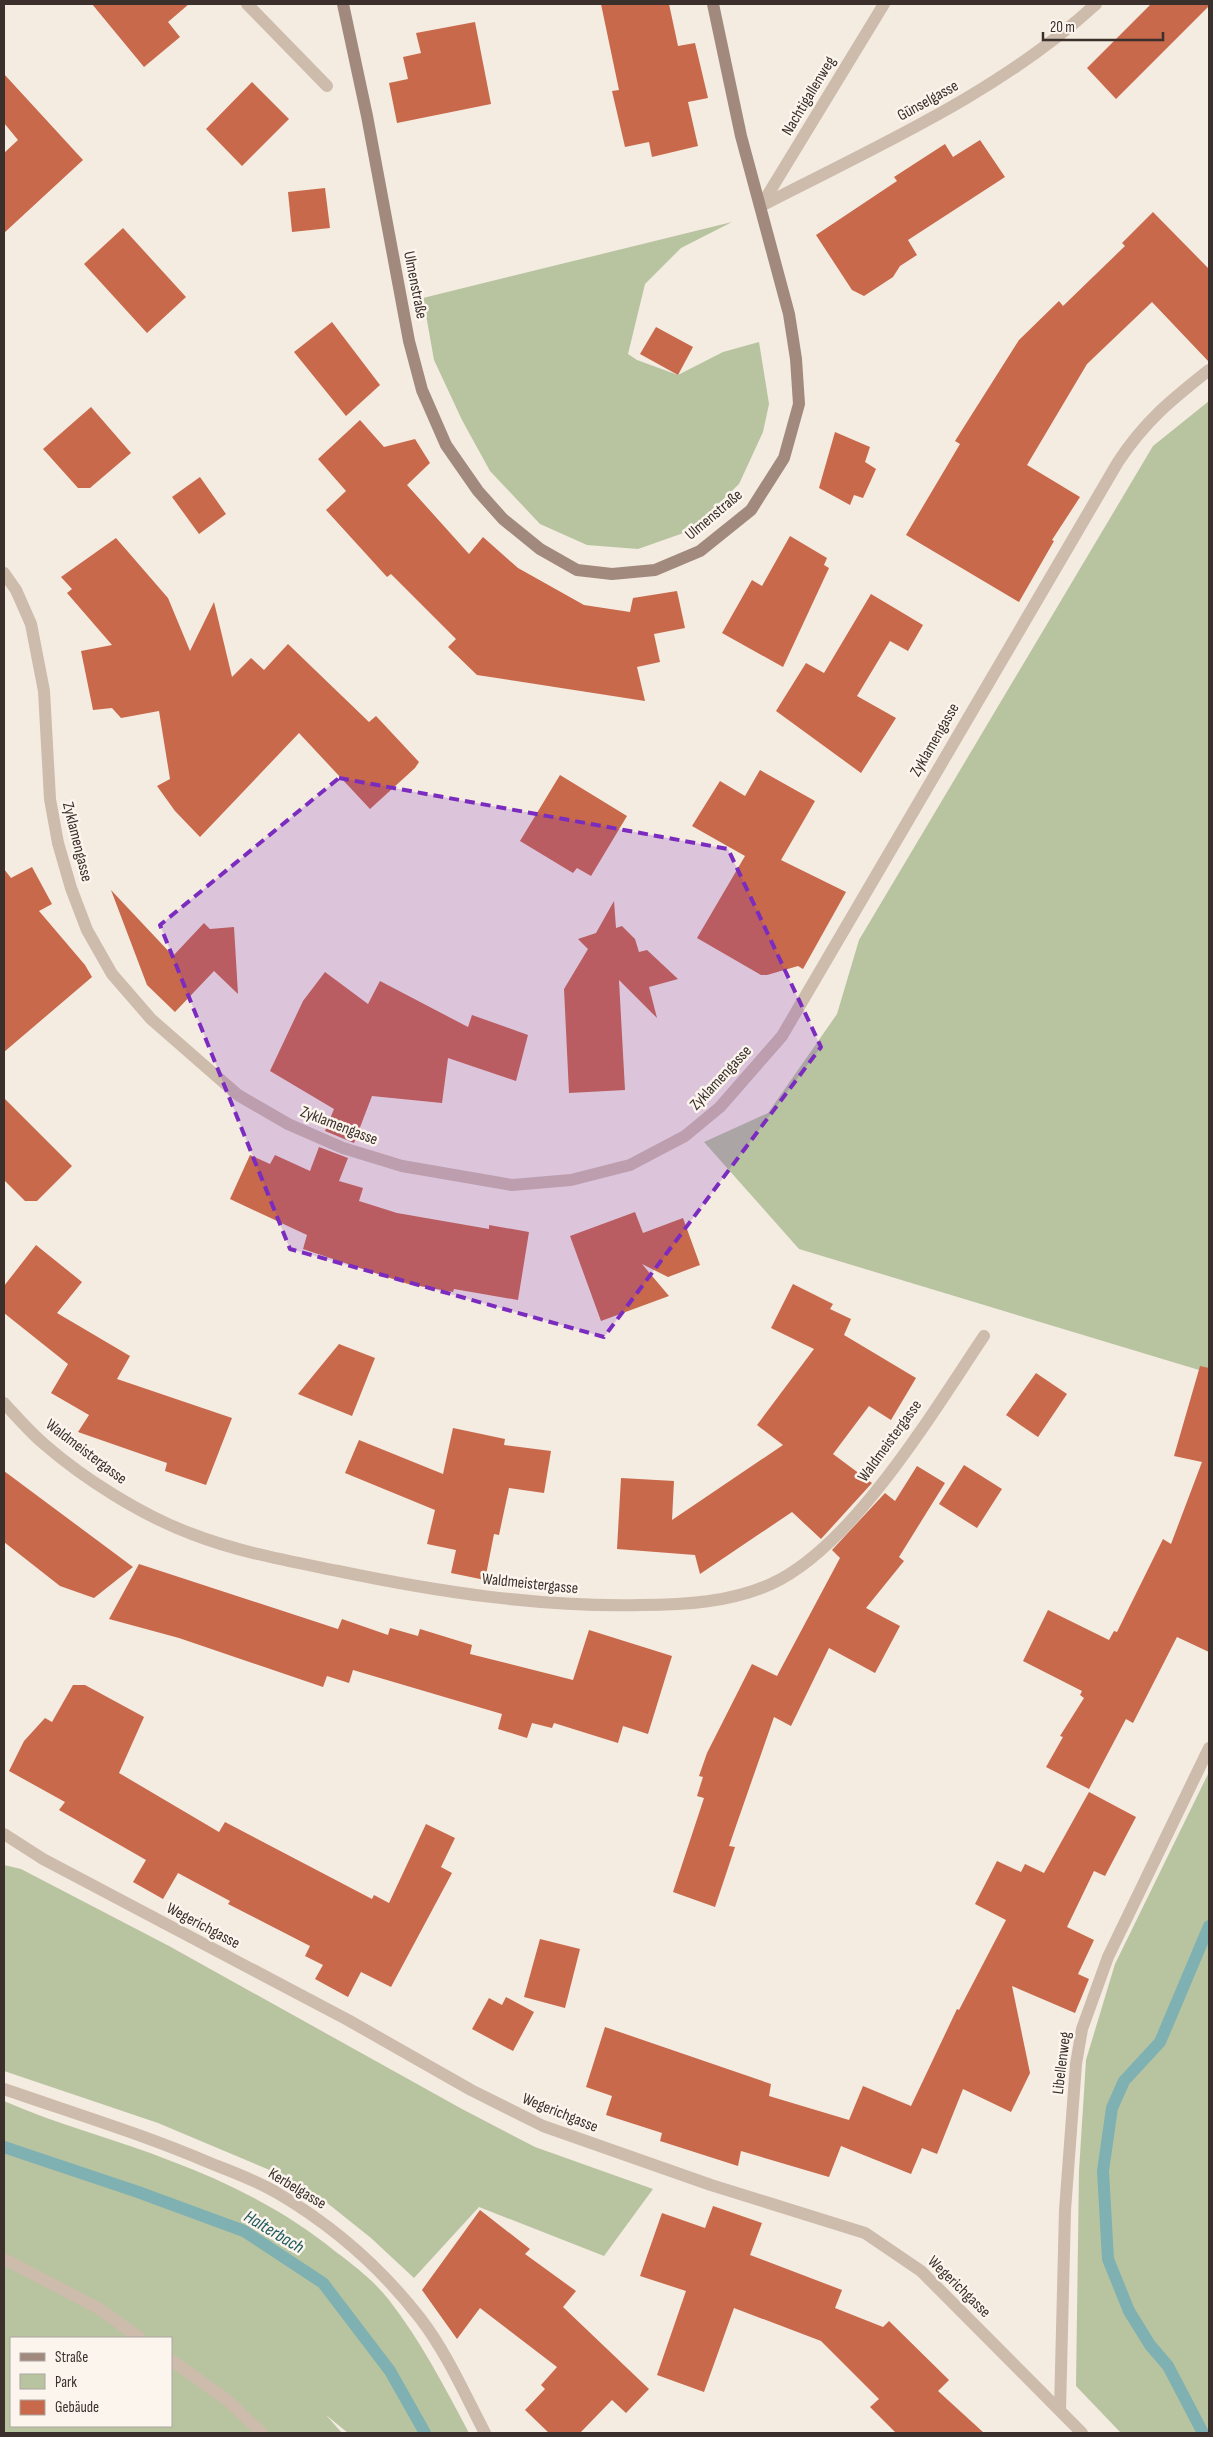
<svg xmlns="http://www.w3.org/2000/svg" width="1213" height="2437" font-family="'Sofia Sans Condensed',sans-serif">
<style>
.green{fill:#b8c4a0;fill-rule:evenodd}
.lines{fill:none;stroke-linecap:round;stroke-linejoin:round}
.stream{stroke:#7fb0b2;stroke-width:12}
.building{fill:#c8694b}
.lane{stroke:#cdbbac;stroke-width:12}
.street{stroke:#cdbbac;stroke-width:12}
.secondary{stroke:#a18a7d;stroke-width:12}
.marked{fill:#7b2cbf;fill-opacity:0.2;stroke:#7b2cbf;stroke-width:4;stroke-dasharray:10 6;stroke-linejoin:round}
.labels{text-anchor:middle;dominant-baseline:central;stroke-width:5;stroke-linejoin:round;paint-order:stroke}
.street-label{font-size:16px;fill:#3b302b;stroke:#fbf5ee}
.water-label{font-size:18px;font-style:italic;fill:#1f5a5e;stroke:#fbf5ee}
</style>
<rect width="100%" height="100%" fill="#f4ebe1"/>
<g class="green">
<path d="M 732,222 L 681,248 L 645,284 L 628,354 L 637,360 L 678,375 L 723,352 L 759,342 L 769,404 L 763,432 L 739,484 L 692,530 L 638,549 L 587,545 L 540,524 L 490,471 L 462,420 L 434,360 L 423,298 Z"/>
<path d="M 1209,401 L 1209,1373 L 799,1249 L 704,1142 L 768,1113 L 837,1014 L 859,940 L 1153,446 Z"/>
<path d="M 1209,1772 L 1209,2433 L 1121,2433 L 1076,2386 L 1079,2171 L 1086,2060 L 1115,1964 Z"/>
<path d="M 4,1865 L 21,1869 L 169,1946 L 462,2109 L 535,2147 L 653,2189 L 604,2256 L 479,2207 L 414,2278 L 371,2238 L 326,2202 L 272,2171 L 158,2123 L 4,2071 Z"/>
<path d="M 4,2101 C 58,2125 116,2139 171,2161 C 230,2183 287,2212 336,2252 C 355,2266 375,2282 389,2300 C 421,2341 445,2388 469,2433 L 348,2433 L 326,2415 L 342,2433 L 4,2433 ZM 11,2338 L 171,2338 L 171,2426 L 11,2426 Z"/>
</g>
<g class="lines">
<g class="stream">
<path d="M 4,2147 L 138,2192 L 244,2231 L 323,2283 L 390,2371 L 425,2433"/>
<path d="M 1203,2433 L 1168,2366 L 1150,2345 L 1129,2311 L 1108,2259 L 1103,2171 L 1112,2108 L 1124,2081 L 1160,2042 L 1209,1926"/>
</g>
</g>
<g class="building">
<path d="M 92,4 L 189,4 L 168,22 L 180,37 L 144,67 Z"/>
<path d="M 601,4 L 669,4 L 678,46 L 695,43 L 708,98 L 688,102 L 698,146 L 652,157 L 649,142 L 625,147 L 612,91 L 619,90 Z"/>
<path d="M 1151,4 L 1209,4 L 1209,6 L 1116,99 L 1087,68 Z"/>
<path d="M 475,22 L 491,104 L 397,123 L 389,83 L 408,79 L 403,57 L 421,53 L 416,33 Z"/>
<path d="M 4,74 L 83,160 L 4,233 L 4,153 L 18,140 L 4,123 Z"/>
<path d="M 252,82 L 289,119 L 242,166 L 206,129 Z"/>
<path d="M 980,140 L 1005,177 L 908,240 L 917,255 L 900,266 L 893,277 L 864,296 L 852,290 L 816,235 L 897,181 L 894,177 L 945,144 L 953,157 Z"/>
<path d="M 325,188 L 330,228 L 292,232 L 288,192 Z"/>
<path d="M 1153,212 L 1209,269 L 1209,362 L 1152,302 L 1087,364 L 1027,465 L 1080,497 L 1052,540 L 1054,541 L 1019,602 L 906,535 L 960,444 L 955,441 L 1019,340 L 1059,301 L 1063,306 L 1125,246 L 1122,243 Z"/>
<path d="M 123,228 L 186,297 L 147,333 L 84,264 Z"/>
<path d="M 332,322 L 380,385 L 346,416 L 294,352 Z"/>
<path d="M 656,327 L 693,347 L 678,375 L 640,354 Z"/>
<path d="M 91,407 L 131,453 L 90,488 L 78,488 L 43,449 Z"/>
<path d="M 360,420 L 384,447 L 415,439 L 430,463 L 407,485 L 469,554 L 483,537 L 518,568 L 584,605 L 630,612 L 633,598 L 677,591 L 685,628 L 654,634 L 660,662 L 637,667 L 645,701 L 477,675 L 448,647 L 456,639 L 391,574 L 387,577 L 326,510 L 346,491 L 318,459 Z"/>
<path d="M 835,432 L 870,447 L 865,462 L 876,469 L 863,498 L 854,495 L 850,505 L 819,488 Z"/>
<path d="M 200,477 L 226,514 L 199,534 L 172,497 Z"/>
<path d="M 790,536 L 827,558 L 824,565 L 829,568 L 783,667 L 722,633 L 752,580 L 762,586 Z"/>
<path d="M 116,538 L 168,598 L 190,651 L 214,602 L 232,677 L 251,658 L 264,670 L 288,644 L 369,722 L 376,716 L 419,762 L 415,768 L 370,809 L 299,733 L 200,837 L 175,811 L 157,786 L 170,779 L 159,711 L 121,718 L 112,708 L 93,710 L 81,651 L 112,645 L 67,593 L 72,589 L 61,577 Z"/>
<path d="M 871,594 L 923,625 L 908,651 L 890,641 L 857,696 L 896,718 L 861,773 L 776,711 L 806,663 L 824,673 Z"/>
<path d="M 760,770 L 815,801 L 781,860 L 846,892 L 803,969 L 798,966 L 767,975 L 761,975 L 697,938 L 745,856 L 692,826 L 720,781 L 745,796 Z"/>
<path d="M 560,775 L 627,816 L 591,876 L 577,868 L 573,873 L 520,841 Z"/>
<path d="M 32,867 L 52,904 L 39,911 L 85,965 L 92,977 L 4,1052 L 4,869 L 11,878 Z"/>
<path d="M 111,890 L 173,956 L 204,923 L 210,929 L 234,927 L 238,994 L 214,971 L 175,1012 L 147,985 Z"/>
<path d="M 614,901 L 616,928 L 622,926 L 635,939 L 639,952 L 647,950 L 678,979 L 649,987 L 657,1018 L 619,980 L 625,1090 L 569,1093 L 564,989 L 588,949 L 578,939 L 596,933 Z"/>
<path d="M 325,972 L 368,1004 L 380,981 L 468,1027 L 472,1015 L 528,1035 L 516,1081 L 448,1058 L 442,1103 L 372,1096 L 354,1143 L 325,1131 L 334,1109 L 270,1071 L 303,1001 Z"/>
<path d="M 4,1098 L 72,1166 L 37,1201 L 25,1201 L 4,1180 Z"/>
<path d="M 319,1147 L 348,1158 L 339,1181 L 363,1188 L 359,1201 L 397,1213 L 489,1229 L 489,1225 L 529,1232 L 518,1300 L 454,1289 L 453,1292 L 408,1284 L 303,1249 L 307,1235 L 230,1199 L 250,1155 L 270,1164 L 275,1155 L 310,1171 Z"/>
<path d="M 635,1212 L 643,1233 L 683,1218 L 700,1265 L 668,1277 L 642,1264 L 669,1296 L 601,1321 L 570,1236 Z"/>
<path d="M 36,1245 L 82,1282 L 57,1313 L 130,1356 L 117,1379 L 232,1418 L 206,1485 L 165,1471 L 167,1463 L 78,1432 L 89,1415 L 51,1393 L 68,1364 L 4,1313 L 4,1286 Z"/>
<path d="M 793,1284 L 833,1304 L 830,1309 L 851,1319 L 844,1335 L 916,1378 L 891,1420 L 869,1406 L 833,1454 L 872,1483 L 821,1539 L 792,1512 L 700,1574 L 695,1555 L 617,1549 L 621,1478 L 674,1481 L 672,1520 L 783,1445 L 757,1425 L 814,1349 L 771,1328 Z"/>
<path d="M 339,1344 L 375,1358 L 352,1416 L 298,1394 Z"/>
<path d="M 1200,1366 L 1209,1368 L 1209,1652 L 1177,1637 L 1133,1723 L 1126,1719 L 1089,1789 L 1046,1767 L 1063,1737 L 1060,1736 L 1084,1698 L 1080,1695 L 1082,1691 L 1023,1661 L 1048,1610 L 1109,1640 L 1114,1631 L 1117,1632 L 1163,1539 L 1171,1544 L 1202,1462 L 1174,1456 Z"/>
<path d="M 1036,1373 L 1067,1394 L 1038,1437 L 1006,1415 Z"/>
<path d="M 453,1428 L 505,1439 L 504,1445 L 551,1451 L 544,1493 L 509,1488 L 499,1535 L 494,1534 L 485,1580 L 451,1573 L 456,1550 L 427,1544 L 435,1510 L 345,1473 L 359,1440 L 443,1474 Z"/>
<path d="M 964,1465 L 1002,1489 L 977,1528 L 939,1504 Z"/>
<path d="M 917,1466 L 945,1483 L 899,1557 L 904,1561 L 866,1608 L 900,1626 L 875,1673 L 829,1648 L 791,1726 L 774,1717 L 729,1846 L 735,1847 L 715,1907 L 673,1892 L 704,1798 L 697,1796 L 703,1777 L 699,1776 L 707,1753 L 752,1664 L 777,1676 L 840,1558 L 832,1550 L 885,1493 L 895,1501 Z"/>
<path d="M 4,1471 L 133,1567 L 94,1598 L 60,1586 L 4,1542 Z"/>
<path d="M 139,1564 L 338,1629 L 342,1619 L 388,1635 L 390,1628 L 418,1636 L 420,1629 L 472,1645 L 470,1654 L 573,1680 L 589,1630 L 672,1656 L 648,1734 L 623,1726 L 618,1743 L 554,1723 L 552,1728 L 532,1723 L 527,1738 L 498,1729 L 502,1714 L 353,1670 L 349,1683 L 327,1676 L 323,1687 L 179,1638 L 109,1619 Z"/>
<path d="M 73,1685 L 85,1685 L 144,1717 L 119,1773 L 219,1832 L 225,1822 L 372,1899 L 374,1895 L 389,1903 L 426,1824 L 455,1838 L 441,1867 L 452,1873 L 391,1987 L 361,1972 L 348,1997 L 315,1979 L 323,1965 L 305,1956 L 310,1946 L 228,1904 L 230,1901 L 178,1873 L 163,1899 L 133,1882 L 146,1860 L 59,1810 L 65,1802 L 9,1771 L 24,1741 L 45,1718 L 52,1722 Z"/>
<path d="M 1089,1792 L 1136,1817 L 1105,1876 L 1094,1871 L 1067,1927 L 1094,1940 L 1078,1974 L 1089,1979 L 1075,2013 L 1012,1986 L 1030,2073 L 1011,2112 L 963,2089 L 937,2154 L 922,2148 L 911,2174 L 841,2146 L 829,2177 L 741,2151 L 738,2166 L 660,2141 L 662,2133 L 606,2115 L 612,2096 L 586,2087 L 605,2027 L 771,2084 L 769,2096 L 849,2120 L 863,2086 L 911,2106 L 957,2009 L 959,2010 L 1006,1920 L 975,1904 L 997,1861 L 1021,1872 L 1025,1864 L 1044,1873 Z"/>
<path d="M 540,1939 L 580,1949 L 565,2008 L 524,1997 Z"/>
<path d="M 506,1997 L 534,2012 L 513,2051 L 472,2029 L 489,1998 L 502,2005 Z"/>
<path d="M 713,2206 L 762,2223 L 750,2255 L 842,2290 L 835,2308 L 883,2327 L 889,2321 L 949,2380 L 938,2391 L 984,2433 L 896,2433 L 870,2407 L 879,2399 L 821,2341 L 734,2308 L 704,2392 L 657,2375 L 686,2291 L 640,2276 L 662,2213 L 705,2228 Z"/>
<path d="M 480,2210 L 530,2249 L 525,2254 L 576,2291 L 563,2307 L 649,2389 L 626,2413 L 612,2400 L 580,2433 L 549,2433 L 525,2410 L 545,2389 L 541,2385 L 557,2367 L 480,2308 L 457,2339 L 422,2290 Z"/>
</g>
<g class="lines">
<g class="lane">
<path d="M 4,2259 L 98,2308 L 140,2338"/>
<path d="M 171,2360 L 227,2400 L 262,2433"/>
<path d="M 1060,2410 L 1065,2210 L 1076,2064 L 1082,2029 L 1108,1957 L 1209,1748"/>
</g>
<g class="street">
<path d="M 247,4 L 327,86"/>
<path d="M 761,206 C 877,146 999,93 1096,4"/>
<path d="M 761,206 L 884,4"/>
<path d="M 4,573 L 16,590 L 31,624 L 44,691 L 50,799 L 58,843 L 71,888 L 87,930 L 112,974 L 151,1019 L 238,1095 L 288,1124 L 343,1148 L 402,1166 L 512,1185 L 571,1180 L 630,1165 L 685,1136 L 720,1107 L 782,1036 L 1118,462 C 1145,421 1171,400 1209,370"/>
<path d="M 4,1403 C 17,1417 30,1432 44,1444 C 84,1479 143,1516 192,1534 C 238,1552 289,1561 338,1571 C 439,1592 537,1607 641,1605 C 685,1605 731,1602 771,1584 C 853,1547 934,1410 984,1336"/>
<path d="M 4,1834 L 43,1859 L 348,2020 L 471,2090 L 543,2126 L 711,2185 L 865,2233 L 921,2271 L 1082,2433"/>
<path d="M 4,2089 C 73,2113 142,2134 210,2163 C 233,2172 258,2181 279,2194 C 333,2226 382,2269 420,2318 C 447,2353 465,2395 485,2433"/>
</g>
<path class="secondary" d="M 343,4 L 367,116 L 409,341 L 422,390 L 446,445 L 478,491 L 503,519 L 540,549 L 577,570 L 612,574 L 655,570 L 700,551 L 751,510 L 784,458 L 799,404 L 796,359 L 789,314 L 741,136 L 713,4"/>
</g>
<path class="marked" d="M 339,778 L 728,849 L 821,1047 L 604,1337 L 290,1249 L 160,925 Z"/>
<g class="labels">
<g class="street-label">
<text transform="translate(809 96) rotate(-59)">Nachtigallenweg</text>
<text transform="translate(928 101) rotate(-29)">Günselgasse</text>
<text transform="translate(415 285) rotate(79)">Ulmenstraße</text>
<text transform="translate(714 515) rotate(-40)">Ulmenstraße</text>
<text transform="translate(935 740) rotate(-60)">Zyklamengasse</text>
<text transform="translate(77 842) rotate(76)">Zyklamengasse</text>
<text transform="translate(721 1078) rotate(-47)">Zyklamengasse</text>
<text transform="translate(339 1126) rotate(21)">Zyklamengasse</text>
<text transform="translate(890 1441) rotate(-54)">Waldmeistergasse</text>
<text transform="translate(86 1452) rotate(37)">Waldmeistergasse</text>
<text transform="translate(530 1584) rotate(6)">Waldmeistergasse</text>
<text transform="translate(203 1926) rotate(28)">Wegerichgasse</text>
<text transform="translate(1062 2063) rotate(-83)">Libellenweg</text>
<text transform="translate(560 2113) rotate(22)">Wegerichgasse</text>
<text transform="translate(297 2189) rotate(31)">Kerbelgasse</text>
<text transform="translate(959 2287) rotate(44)">Wegerichgasse</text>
</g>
<g class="water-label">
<text transform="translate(274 2232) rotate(31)">Halterbach</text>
</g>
</g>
<rect width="1213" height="2437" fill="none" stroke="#3b302b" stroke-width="10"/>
<rect x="10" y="2337" width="162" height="90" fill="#fbf5ee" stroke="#aea6a0"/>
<rect x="20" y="2353" width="25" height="8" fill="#a18a7d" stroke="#aea6a0"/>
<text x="55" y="2362" font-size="15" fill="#3b302b">Straße</text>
<rect x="20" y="2374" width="25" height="15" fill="#b8c4a0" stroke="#aea6a0"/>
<text x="55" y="2387" font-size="15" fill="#3b302b">Park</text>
<rect x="20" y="2400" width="25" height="15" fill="#c8694b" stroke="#aea6a0"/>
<text x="55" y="2412" font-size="15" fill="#3b302b">Gebäude</text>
<path d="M1043 32v8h120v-8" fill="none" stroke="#3b302b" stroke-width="2.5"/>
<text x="1050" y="32" font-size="15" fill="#3b302b" stroke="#fbf5ee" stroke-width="4" paint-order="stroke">20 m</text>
</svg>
